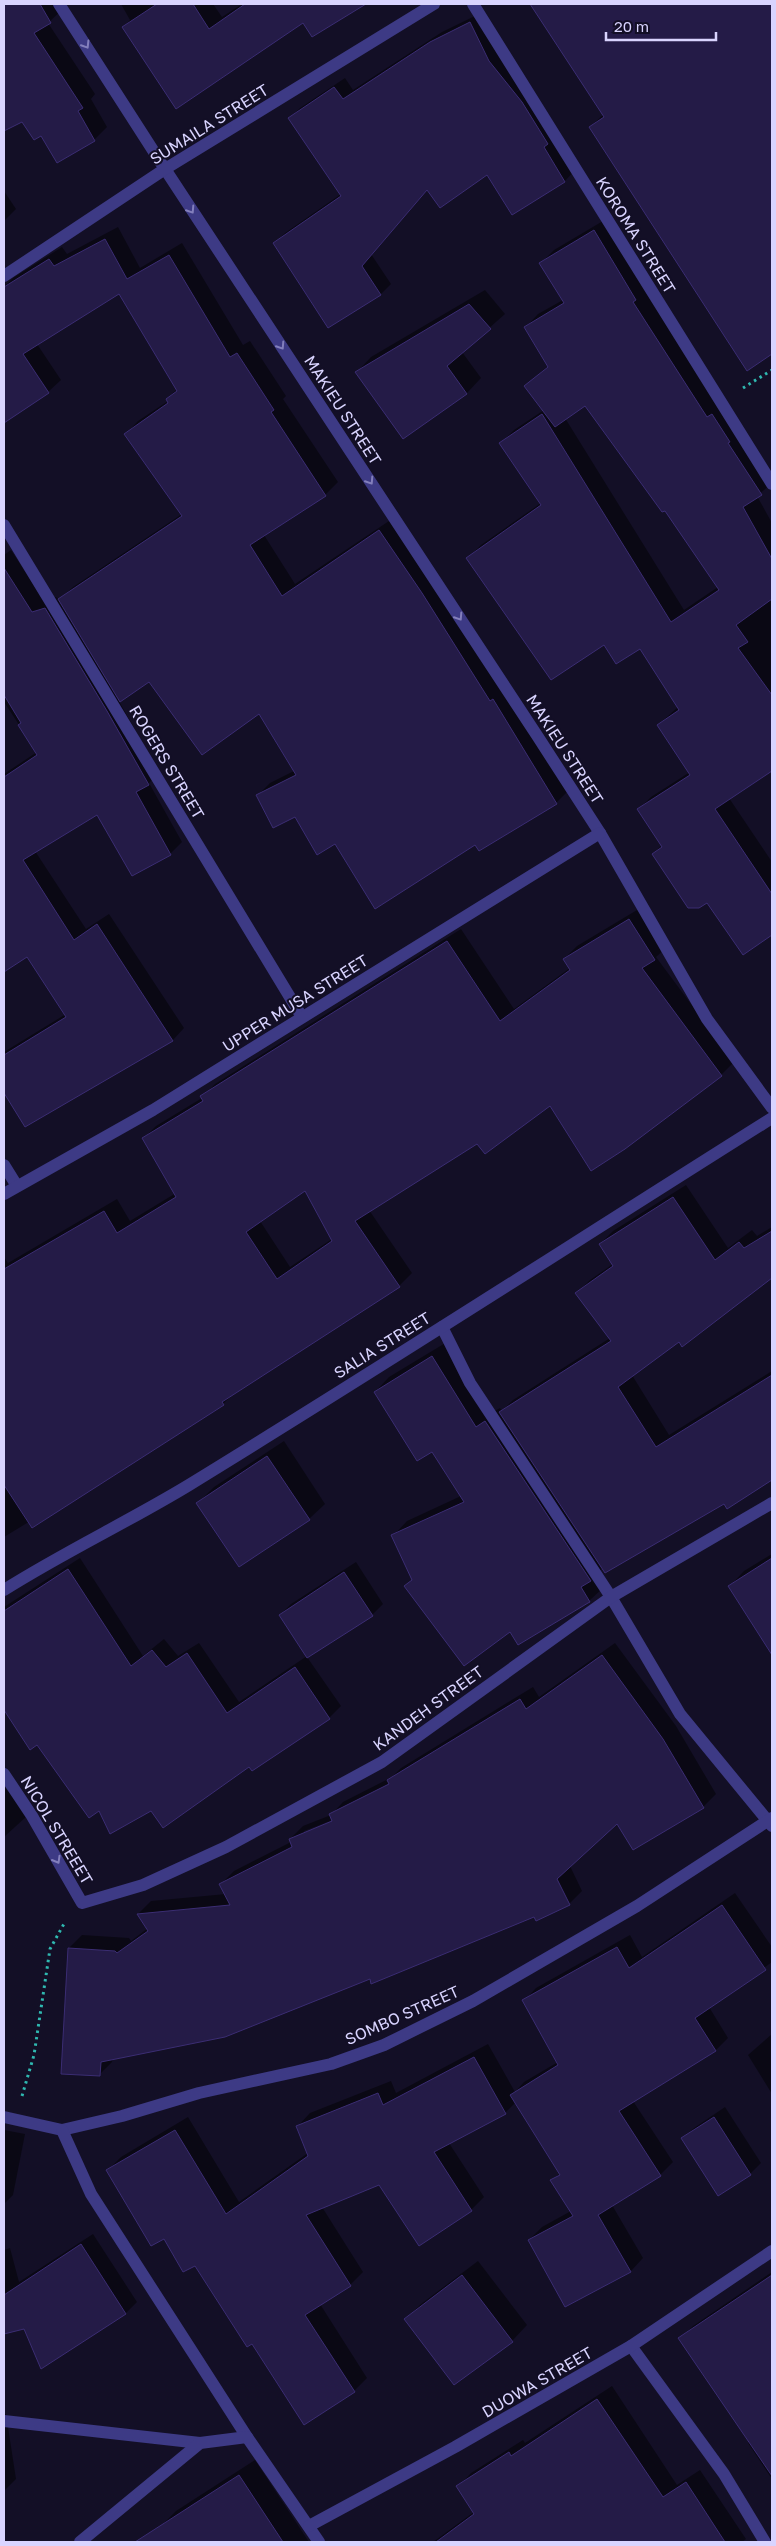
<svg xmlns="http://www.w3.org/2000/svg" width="776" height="2546" font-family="'Golos Text',sans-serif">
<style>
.shadow{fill:#0007;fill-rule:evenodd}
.building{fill:#241b47;stroke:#3b2d73;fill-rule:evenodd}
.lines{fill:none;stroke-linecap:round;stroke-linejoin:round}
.path{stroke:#2fb8b0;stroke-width:3;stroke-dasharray:2.5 4;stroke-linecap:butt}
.minor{stroke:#3d3a85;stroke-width:12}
.oneway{stroke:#837fbc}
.labels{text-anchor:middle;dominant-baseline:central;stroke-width:4;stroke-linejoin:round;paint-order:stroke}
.street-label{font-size:16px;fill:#d9d4ff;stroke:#130f26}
</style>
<rect width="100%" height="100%" fill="#130f26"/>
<g class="shadow">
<path d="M 4,4 L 60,4 L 63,9 L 48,23 L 95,94 L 91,99 L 107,127 L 94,140 L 58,162 L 41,134 L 22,120 L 4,129 Z"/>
<path d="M 121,4 L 213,4 L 222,17 L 242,4 L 352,4 L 303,21 L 176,107 L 124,27 L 130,20 Z"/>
<path d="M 532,4 L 772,4 L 772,353 L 747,369 L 590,127 L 604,114 Z"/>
<path d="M 481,13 L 575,170 L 565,181 L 512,213 L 488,174 L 428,189 L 371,254 L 391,284 L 381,294 L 328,327 L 274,244 L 285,233 L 341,194 L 290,118 L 300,108 L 345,78 L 353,90 L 442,32 Z"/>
<path d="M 4,191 L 16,209 L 4,221 Z"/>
<path d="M 608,218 L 772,483 L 757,496 L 772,523 L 772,769 L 729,798 L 772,862 L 772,933 L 743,953 L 707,901 L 653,854 L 662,845 L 638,810 L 651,797 L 690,772 L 658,725 L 678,707 L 641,647 L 604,643 L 468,558 L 481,545 L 541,503 L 501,443 L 514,430 L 544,410 L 525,386 L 549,365 L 526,327 L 538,314 L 563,300 L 541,263 L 554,250 ZM 585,405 L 665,509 L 718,587 L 684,610 L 565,418 Z"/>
<path d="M 118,227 L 140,268 L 182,243 L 243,345 L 250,341 L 286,396 L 283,399 L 338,482 L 325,495 L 264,535 L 295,584 L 392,519 L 569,790 L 556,803 L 475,843 L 336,843 L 295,815 L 257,796 L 270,783 L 294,771 L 260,712 L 150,680 L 119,701 L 159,773 L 149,783 L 182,842 L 170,854 L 98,813 L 35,851 L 86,929 L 109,914 L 184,1028 L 173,1040 L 25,1126 L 4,1090 L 4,1052 L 66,1014 L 27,955 L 4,971 L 4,774 L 37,752 L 4,702 L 4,555 L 11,550 L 44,601 L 56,597 L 59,600 L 73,587 L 182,514 L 126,434 L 138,421 L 168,401 L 167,399 L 177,389 L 120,292 L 37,344 L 61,380 L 48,392 L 4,421 L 4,287 L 13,278 L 62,247 L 67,254 Z"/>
<path d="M 485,290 L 505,314 L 462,352 L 481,378 L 467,393 L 404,438 L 357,372 L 371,357 Z"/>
<path d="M 642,907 L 667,947 L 656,957 L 734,1062 L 721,1075 L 625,1148 L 550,1104 L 478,1142 L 369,1210 L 412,1273 L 399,1286 L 235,1392 L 223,1404 L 4,1537 L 4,1257 L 8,1263 L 117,1199 L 130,1221 L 176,1193 L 143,1139 L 156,1126 L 202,1098 L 215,1084 L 461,929 L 514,1009 L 570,968 L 564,959 L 577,946 ZM 305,1189 L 332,1239 L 290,1267 L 260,1221 Z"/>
<path d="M 686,1185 L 728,1248 L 752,1230 L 757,1236 L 772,1227 L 772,1276 L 683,1345 L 679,1340 L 632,1375 L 669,1435 L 772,1371 L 772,1479 L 727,1508 L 724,1502 L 603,1568 L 596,1574 L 604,1587 L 589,1601 L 406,1586 L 413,1579 L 393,1536 L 407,1521 L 461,1496 L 433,1450 L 375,1392 L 389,1377 L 447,1342 L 491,1413 L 500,1408 L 502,1411 L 513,1400 L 610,1338 L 577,1293 L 590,1280 L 613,1264 L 600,1244 L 613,1231 Z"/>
<path d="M 284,1441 L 325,1504 L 309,1519 L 198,1503 L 214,1487 Z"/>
<path d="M 772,1554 L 772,1653 L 730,1586 L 744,1571 Z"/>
<path d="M 80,1558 L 143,1656 L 164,1639 L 178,1656 L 199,1643 L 239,1702 L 307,1656 L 280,1615 L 291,1604 L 356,1562 L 383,1604 L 372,1615 L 307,1657 L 341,1706 L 329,1718 L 252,1769 L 250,1765 L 151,1809 L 99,1809 L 38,1743 L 30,1748 L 4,1708 L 4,1607 Z"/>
<path d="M 615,1643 L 676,1726 L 716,1794 L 703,1807 L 618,1822 L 570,1866 L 582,1891 L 569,1904 L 370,1978 L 113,2058 L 112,2062 L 99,2075 L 69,1948 L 82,1935 L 129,1938 L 131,1941 L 148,1928 L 138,1914 L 151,1901 L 226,1894 L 221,1884 L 234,1871 L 291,1842 L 290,1839 L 303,1826 L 331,1815 L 343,1802 L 392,1777 L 401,1768 L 533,1687 L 539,1697 ZM 338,1818 L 338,1820 L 304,1834 L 304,1831 Z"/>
<path d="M 4,1786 L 27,1816 L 4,1837 Z"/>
<path d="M 735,1893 L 772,1947 L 772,1962 L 709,2007 L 728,2038 L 716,2050 L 633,2101 L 673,2162 L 660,2175 L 612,2205 L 643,2258 L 631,2271 L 566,2306 L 529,2240 L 542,2227 L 571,2211 L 552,2181 L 560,2173 L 516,2102 L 506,2112 L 449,2143 L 484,2197 L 471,2210 L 380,2184 L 322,2207 L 363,2272 L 350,2285 L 320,2304 L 367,2378 L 354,2391 L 252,2342 L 195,2264 L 165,2238 L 108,2170 L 121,2157 L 188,2117 L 239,2202 L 308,2153 L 297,2127 L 310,2113 L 391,2081 L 396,2093 L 488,2044 L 515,2092 L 524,2082 L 558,2062 L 524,2001 L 536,1988 L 630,1935 L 642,1957 Z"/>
<path d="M 772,2034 L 772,2094 L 748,2055 Z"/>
<path d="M 725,2107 L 761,2163 L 750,2174 L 682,2139 L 694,2128 Z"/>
<path d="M 4,2130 L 25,2134 L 13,2195 L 4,2204 Z"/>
<path d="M 93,2234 L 137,2302 L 126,2313 L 41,2368 L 25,2327 L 4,2333 L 4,2250 L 10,2248 L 19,2282 Z"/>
<path d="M 478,2261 L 527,2325 L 512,2341 L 406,2319 L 421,2304 Z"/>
<path d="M 772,2272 L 772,2479 L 748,2443 L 750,2441 L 680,2339 L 693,2326 Z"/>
<path d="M 612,2386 L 677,2485 L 700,2470 L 746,2539 L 742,2542 L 433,2542 L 474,2512 L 458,2487 L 471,2473 L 523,2440 L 525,2443 Z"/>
<path d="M 6,2414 L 16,2479 L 4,2491 L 4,2415 Z"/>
<path d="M 255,2460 L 309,2542 L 152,2542 L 165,2534 L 160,2527 L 176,2511 Z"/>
</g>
<g class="building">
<path d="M 4,4 L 40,4 L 51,23 L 34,33 L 83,108 L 78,111 L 95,141 L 57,163 L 41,136 L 34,140 L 22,122 L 4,131 Z"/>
<path d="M 157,4 L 193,4 L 209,29 L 245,4 L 366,4 L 312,37 L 303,23 L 176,109 L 122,27 Z"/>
<path d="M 530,4 L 772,4 L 772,354 L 747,371 L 589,127 L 604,117 Z"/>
<path d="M 470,22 L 489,61 L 522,102 L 548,144 L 544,147 L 565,182 L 512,215 L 487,175 L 440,208 L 427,190 L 362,266 L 381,295 L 328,328 L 273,243 L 341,196 L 288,118 L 334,87 L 343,99 L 430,42 Z"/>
<path d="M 594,230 L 636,300 L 633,302 L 707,417 L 712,414 L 730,442 L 728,443 L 762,495 L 743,507 L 772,559 L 772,599 L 736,625 L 748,642 L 738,648 L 772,695 L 772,771 L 715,809 L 772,894 L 772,935 L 743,955 L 707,903 L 699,908 L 688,908 L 652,854 L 662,847 L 637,809 L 690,775 L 657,725 L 679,710 L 640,649 L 616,664 L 604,645 L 551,680 L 466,558 L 541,505 L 499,443 L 542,414 L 671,622 L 719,590 L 665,511 L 662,512 L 585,406 L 555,427 L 524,386 L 548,367 L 524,327 L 564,303 L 539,263 Z"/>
<path d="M 105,239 L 127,279 L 169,255 L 230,357 L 237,353 L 274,410 L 271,412 L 326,496 L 250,545 L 282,596 L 379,530 L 422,593 L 490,701 L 493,699 L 557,804 L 479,851 L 475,845 L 375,909 L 335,844 L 317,855 L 295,817 L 273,828 L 256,795 L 296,775 L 259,714 L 202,755 L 149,682 L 120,702 L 58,599 L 182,516 L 124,434 L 168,403 L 166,399 L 177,391 L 119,294 L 23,354 L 49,393 L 4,423 L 4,287 L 49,259 L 54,266 Z"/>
<path d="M 469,304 L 491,329 L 447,366 L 467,394 L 403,439 L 355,372 Z"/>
<path d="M 4,568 L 32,612 L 45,608 L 107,711 L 149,785 L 136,792 L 171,855 L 132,876 L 97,815 L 23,860 L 74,940 L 97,924 L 173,1041 L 25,1127 L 4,1093 L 4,1055 L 66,1017 L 27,957 L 4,972 L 4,777 L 37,755 L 18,725 L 21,723 L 4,695 Z"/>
<path d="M 629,919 L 655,960 L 642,968 L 722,1076 L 625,1149 L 591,1171 L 550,1106 L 485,1154 L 477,1144 L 355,1221 L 400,1287 L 222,1402 L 224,1405 L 32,1528 L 4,1485 L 4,1269 L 104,1211 L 117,1233 L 176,1197 L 142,1138 L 203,1101 L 200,1096 L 447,941 L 500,1021 L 570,970 L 563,959 ZM 305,1191 L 332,1241 L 277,1279 L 246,1232 Z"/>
<path d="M 673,1197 L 715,1260 L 739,1242 L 744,1248 L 772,1231 L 772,1278 L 682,1347 L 679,1342 L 618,1387 L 656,1447 L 772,1375 L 772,1480 L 727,1509 L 724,1504 L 605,1573 L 499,1412 L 611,1341 L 575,1293 L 613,1266 L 599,1244 Z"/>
<path d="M 432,1356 L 476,1427 L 485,1421 L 591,1581 L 581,1587 L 590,1602 L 588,1603 L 518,1645 L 510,1632 L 464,1666 L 404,1586 L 412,1580 L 391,1535 L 464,1502 L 432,1452 L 417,1461 L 374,1392 Z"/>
<path d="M 267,1456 L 310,1520 L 239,1567 L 196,1503 Z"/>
<path d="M 772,1558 L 772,1655 L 728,1586 Z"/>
<path d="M 68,1569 L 131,1666 L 152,1650 L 166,1667 L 187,1653 L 227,1713 L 295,1667 L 330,1719 L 252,1771 L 249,1767 L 163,1828 L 151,1811 L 110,1834 L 99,1811 L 89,1818 L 37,1745 L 30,1750 L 4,1710 L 4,1611 Z"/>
<path d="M 344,1572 L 373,1616 L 307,1658 L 279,1615 Z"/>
<path d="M 602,1655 L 663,1739 L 704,1808 L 633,1850 L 617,1824 L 557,1879 L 570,1905 L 536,1921 L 534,1917 L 371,1984 L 370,1979 L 225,2037 L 101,2062 L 100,2076 L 61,2074 L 68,1948 L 115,1951 L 117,1953 L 148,1931 L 137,1914 L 230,1905 L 219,1884 L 292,1847 L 289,1839 L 332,1821 L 329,1814 L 389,1784 L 387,1780 L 520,1699 L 526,1709 Z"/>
<path d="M 722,1905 L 766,1970 L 695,2018 L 716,2051 L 619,2111 L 661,2176 L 598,2215 L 631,2272 L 565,2307 L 528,2240 L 573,2216 L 550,2180 L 560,2175 L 510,2095 L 558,2065 L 522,2000 L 617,1947 L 629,1968 Z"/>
<path d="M 474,2057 L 506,2114 L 434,2152 L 472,2211 L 419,2246 L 379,2185 L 306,2215 L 351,2286 L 305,2315 L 355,2392 L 304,2425 L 252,2344 L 247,2347 L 195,2266 L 183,2272 L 164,2239 L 151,2246 L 106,2170 L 175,2130 L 226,2214 L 308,2156 L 296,2126 L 378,2093 L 383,2105 Z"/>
<path d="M 714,2117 L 751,2175 L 718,2196 L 681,2138 Z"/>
<path d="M 81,2244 L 126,2314 L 41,2369 L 24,2329 L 4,2334 L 4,2295 Z"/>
<path d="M 462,2275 L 513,2342 L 454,2385 L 404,2319 Z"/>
<path d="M 772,2275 L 772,2476 L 678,2338 Z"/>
<path d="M 597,2399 L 663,2497 L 686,2482 L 725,2542 L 436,2542 L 474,2514 L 456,2486 L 509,2452 L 511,2456 Z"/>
<path d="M 239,2475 L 283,2542 L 135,2542 Z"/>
</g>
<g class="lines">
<g class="path">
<path d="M 743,388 L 772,370"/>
<path d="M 22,2096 L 34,2055 L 50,1949 L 65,1922"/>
</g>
<g class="minor">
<path d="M 59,4 L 165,169 L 538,737 L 600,833 L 707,1019 L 772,1108"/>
<path d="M 473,4 L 772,484"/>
<path d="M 4,276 L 165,169 L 434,4"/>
<path d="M 4,525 L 302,1017"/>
<path d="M 4,1165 L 17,1186"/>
<path d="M 4,1194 L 153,1110 L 600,833"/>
<path d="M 442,1327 L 470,1383 L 611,1597 L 680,1714 L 772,1826"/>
<path d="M 4,1590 C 64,1552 128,1522 189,1485 C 385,1365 578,1240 772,1118"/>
<path d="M 4,1774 L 32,1816 L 82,1903 L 143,1885 L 226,1847 L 382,1762 L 611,1597 L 772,1503"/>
<path d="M 4,2117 L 62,2130 L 122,2116 L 199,2093 L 331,2064 L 384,2045 L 473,2001 L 637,1906 L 772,1818"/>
<path d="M 62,2130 L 91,2194 L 247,2437 L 319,2542"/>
<path d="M 631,2346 L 724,2474 L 765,2542"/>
<path d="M 4,2421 L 200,2443"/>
<path d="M 309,2526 L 455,2447 L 631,2346 L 772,2251"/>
<path d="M 80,2542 L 200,2443 L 247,2437"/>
</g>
</g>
<defs><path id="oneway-chevron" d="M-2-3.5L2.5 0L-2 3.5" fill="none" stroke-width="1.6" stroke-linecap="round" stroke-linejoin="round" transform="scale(1.25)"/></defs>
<g class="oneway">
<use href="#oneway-chevron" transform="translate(86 45) rotate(58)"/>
<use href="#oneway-chevron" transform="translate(191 210) rotate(57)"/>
<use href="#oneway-chevron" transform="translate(281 346) rotate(57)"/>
<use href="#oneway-chevron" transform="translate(370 481) rotate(57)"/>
<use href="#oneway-chevron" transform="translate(459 617) rotate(57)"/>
<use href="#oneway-chevron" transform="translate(57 1860) rotate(60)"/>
</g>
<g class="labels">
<g class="street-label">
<text transform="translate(209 124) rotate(-32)">SUMAILA STREET</text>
<text transform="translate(636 235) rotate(58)">KOROMA STREET</text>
<text transform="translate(343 410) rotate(57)">MAKIEU STREET</text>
<text transform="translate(565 749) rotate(57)">MAKIEU STREET</text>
<text transform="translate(167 762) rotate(59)">ROGERS STREET</text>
<text transform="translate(295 1003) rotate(-32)">UPPER MUSA STREET</text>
<text transform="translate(382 1345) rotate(-32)">SALIA STREET</text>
<text transform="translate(428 1708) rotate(-36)">KANDEH STREET</text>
<text transform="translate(57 1830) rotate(59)">NICOL STREEET</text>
<text transform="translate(402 2015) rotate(-24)">SOMBO STREET</text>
<text transform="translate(537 2382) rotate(-30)">DUOWA STREET</text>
</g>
</g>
<rect width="776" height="2546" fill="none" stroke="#d9d4ff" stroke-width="10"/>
<path d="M606 32v8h110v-8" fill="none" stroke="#d9d4ff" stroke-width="2.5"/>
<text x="614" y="32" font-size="15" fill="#d9d4ff" stroke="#130f26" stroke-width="4" paint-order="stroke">20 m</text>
</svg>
